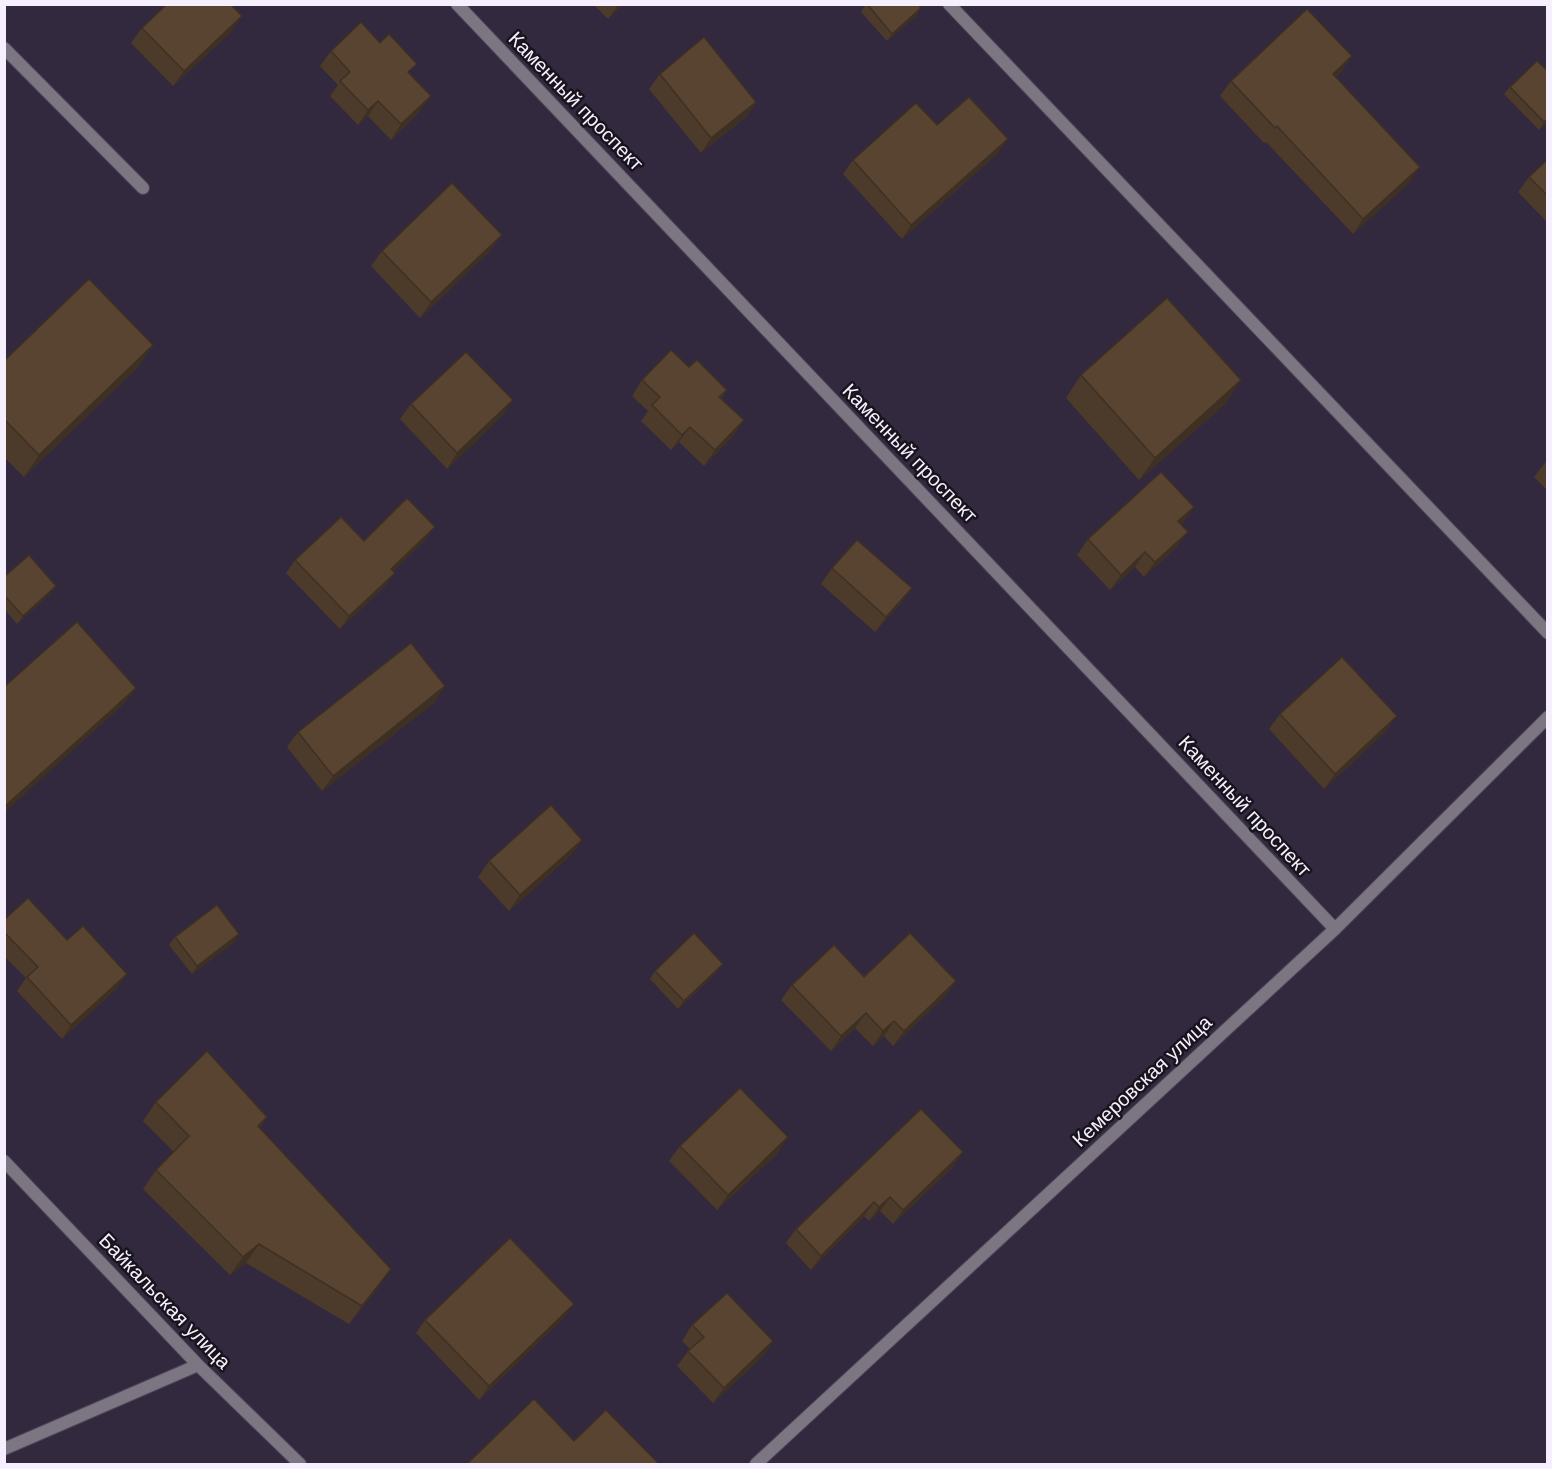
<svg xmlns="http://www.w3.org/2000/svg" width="1552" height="1469" font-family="'DM Sans',sans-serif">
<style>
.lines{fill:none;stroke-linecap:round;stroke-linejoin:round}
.service-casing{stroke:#4e455a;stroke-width:14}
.minor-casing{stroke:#4e455a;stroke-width:14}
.service{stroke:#7b7682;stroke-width:12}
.minor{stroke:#7b7682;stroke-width:12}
.wall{fill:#4c3a2a}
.shaded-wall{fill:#3e3022}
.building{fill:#584431;stroke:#3e3022;stroke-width:1.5}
.labels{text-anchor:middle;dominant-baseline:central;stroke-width:5;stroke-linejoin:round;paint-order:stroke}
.street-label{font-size:20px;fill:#f6f0fe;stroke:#18141e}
</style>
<rect width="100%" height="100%" fill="#33293f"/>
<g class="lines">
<defs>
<g id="service">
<path d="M 949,4 L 1548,633"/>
<path d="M 4,48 L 143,188"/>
<path d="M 4,1449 L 198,1365"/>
</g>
<g id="minor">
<path d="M 457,4 L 1335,929"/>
<path d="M 4,1161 L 198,1365 L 300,1464"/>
<path d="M 756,1464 L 1335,929 L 1548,717"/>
</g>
</defs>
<use href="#service" class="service-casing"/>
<use href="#minor" class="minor-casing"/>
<use href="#service" class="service"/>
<use href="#minor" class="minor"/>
</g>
<g class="wall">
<path d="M 593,4 L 623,4 L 608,19 Z"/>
<path d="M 866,4 L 918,4 L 916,16 L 887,41 L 861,12 Z"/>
<path d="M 142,28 L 231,32 L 173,86 L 131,43 Z"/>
<path d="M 331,51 L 410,74 L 420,111 L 391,140 L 368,116 L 358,125 L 330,96 L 338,85 L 320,66 Z"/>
<path d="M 1548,71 L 1548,122 L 1539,130 L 1504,94 L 1510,87 Z"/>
<path d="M 1341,72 L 1336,77 L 1410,182 L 1353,234 L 1266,142 L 1264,143 L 1220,96 L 1231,81 Z"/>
<path d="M 660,74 L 756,102 L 746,117 L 701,153 L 649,89 Z"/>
<path d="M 998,153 L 902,239 L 843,174 L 853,160 Z"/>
<path d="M 1548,159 L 1548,223 L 1518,192 L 1529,177 Z"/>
<path d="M 491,250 L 420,318 L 371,266 L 382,251 Z"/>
<path d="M 153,345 L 138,367 L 24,477 L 4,457 L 4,361 Z"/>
<path d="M 689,367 L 727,390 L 721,398 L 744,420 L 733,436 L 704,466 L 679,442 L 671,450 L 641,421 L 648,411 L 632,396 L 642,380 Z"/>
<path d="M 1081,375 L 1226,403 L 1139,480 L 1066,398 Z"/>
<path d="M 411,404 L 503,415 L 447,469 L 400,419 Z"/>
<path d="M 1548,459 L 1548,491 L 1534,477 Z"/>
<path d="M 1183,523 L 1181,524 L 1177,547 L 1144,577 L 1135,567 L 1110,590 L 1077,555 L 1088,539 Z"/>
<path d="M 425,540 L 393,571 L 395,573 L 385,586 L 340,629 L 286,573 L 295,560 L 364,541 Z"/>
<path d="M 832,568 L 912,588 L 901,603 L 875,632 L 821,584 Z"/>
<path d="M 4,577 L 56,586 L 51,593 L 17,624 L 4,609 Z"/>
<path d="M 435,702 L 322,791 L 287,747 L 298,732 Z"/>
<path d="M 1280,714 L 1386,731 L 1324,789 L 1269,729 Z"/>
<path d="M 582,840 L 571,855 L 509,911 L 478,877 L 489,861 Z"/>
<path d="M 4,920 L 67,940 L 117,988 L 62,1039 L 17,991 L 26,978 L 4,956 Z"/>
<path d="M 239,934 L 234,942 L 192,974 L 169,945 L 175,937 Z"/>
<path d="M 655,971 L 717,972 L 678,1009 L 650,979 Z"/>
<path d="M 864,977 L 956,981 L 945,996 L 893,1046 L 884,1036 L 873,1046 L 855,1028 L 831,1051 L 781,1000 L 792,985 Z"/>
<path d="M 156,1102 L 267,1117 L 259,1128 L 378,1288 L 349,1324 L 246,1263 L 230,1275 L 143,1189 L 156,1170 L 174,1152 L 143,1121 Z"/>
<path d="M 680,1146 L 778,1153 L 717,1210 L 669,1161 Z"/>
<path d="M 953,1167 L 893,1224 L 880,1211 L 869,1221 L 864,1216 L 811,1270 L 786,1243 L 796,1229 Z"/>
<path d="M 564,1318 L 479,1400 L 416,1333 L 425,1320 Z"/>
<path d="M 692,1325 L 773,1341 L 763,1356 L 713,1403 L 677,1366 L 690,1349 L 682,1341 Z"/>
</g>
<g class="shaded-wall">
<path d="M 619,4 L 623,4 L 608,19 Z"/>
<path d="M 921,8 L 916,16 L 887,41 L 892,34 Z"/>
<path d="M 242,16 L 231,32 L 173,86 L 184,71 Z"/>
<path d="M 1352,56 L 1341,72 L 1323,89 L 1333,74 Z"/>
<path d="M 431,96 L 420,111 L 391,140 L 401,124 Z"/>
<path d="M 378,101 L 368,116 L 358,125 L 368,110 Z"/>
<path d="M 756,102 L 746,117 L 701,153 L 711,138 Z"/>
<path d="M 1548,119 L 1548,122 L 1539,130 L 1544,122 Z"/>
<path d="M 1008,139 L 998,153 L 902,239 L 911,225 Z"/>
<path d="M 1420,167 L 1410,182 L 1353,234 L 1363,219 Z"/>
<path d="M 502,235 L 491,250 L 420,318 L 431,302 Z"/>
<path d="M 153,345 L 138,367 L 24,477 L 39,455 Z"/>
<path d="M 1241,380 L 1226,403 L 1139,480 L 1155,458 Z"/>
<path d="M 513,400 L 503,415 L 447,469 L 457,453 Z"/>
<path d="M 744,420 L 733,436 L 704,466 L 715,450 Z"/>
<path d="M 690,427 L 679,442 L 671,450 L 682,435 Z"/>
<path d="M 1194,507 L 1183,523 L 1167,536 L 1178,521 Z"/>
<path d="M 435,527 L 425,540 L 382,582 L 391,569 Z"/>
<path d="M 1188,532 L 1177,547 L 1144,577 L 1155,562 Z"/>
<path d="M 1145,552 L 1135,567 L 1110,590 L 1121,575 Z"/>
<path d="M 395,573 L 385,586 L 340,629 L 349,616 Z"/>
<path d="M 56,586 L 51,593 L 17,624 L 23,616 Z"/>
<path d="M 912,588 L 901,603 L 875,632 L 886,617 Z"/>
<path d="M 445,686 L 435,702 L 322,791 L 333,776 Z"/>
<path d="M 136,688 L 125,703 L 4,813 L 4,807 Z"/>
<path d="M 1397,716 L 1386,731 L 1324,789 L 1335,774 Z"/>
<path d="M 582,840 L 571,855 L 509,911 L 520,895 Z"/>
<path d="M 239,934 L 234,942 L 192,974 L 197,966 Z"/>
<path d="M 723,964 L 717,972 L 678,1009 L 684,1001 Z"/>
<path d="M 127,974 L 117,988 L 62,1039 L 71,1025 Z"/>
<path d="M 956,981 L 945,996 L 893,1046 L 904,1031 Z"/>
<path d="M 866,1013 L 855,1028 L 831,1051 L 841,1036 Z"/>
<path d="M 894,1021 L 884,1036 L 873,1046 L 883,1031 Z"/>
<path d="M 788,1137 L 778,1153 L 717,1210 L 728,1195 Z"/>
<path d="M 963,1152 L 953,1167 L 893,1224 L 903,1210 Z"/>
<path d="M 890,1197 L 880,1211 L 869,1221 L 879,1207 Z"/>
<path d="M 874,1202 L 864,1216 L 811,1270 L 821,1256 Z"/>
<path d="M 259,1244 L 246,1263 L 230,1275 L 243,1257 Z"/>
<path d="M 391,1269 L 378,1288 L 349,1324 L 362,1306 Z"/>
<path d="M 574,1304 L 564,1318 L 479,1400 L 489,1386 Z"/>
<path d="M 773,1341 L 763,1356 L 713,1403 L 724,1388 Z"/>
</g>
<g class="building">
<path d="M 167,4 L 230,4 L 242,16 L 184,71 L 142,28 Z"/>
<path d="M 867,4 L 918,4 L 921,8 L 892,34 Z"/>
<path d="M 1307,9 L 1352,56 L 1333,74 L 1420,167 L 1363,219 L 1277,126 L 1275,128 L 1231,81 Z"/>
<path d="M 361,22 L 380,43 L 389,34 L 417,64 L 408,72 L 431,96 L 401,124 L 378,101 L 368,110 L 340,81 L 350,72 L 331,51 Z"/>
<path d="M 704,37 L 756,102 L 711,138 L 660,74 Z"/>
<path d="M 1537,61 L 1548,71 L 1548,119 L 1544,122 L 1510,87 Z"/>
<path d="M 969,97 L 1008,139 L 911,225 L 853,160 L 916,103 L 937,125 Z"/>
<path d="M 1548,159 L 1548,196 L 1529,177 Z"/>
<path d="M 452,183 L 502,235 L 431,302 L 382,251 Z"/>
<path d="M 89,279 L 153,345 L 39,455 L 4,419 L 4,361 Z"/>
<path d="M 1167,298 L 1241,380 L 1155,458 L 1081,375 Z"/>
<path d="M 671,350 L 689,367 L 697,360 L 727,390 L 719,397 L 744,420 L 715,450 L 690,427 L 682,435 L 652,405 L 660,397 L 642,380 Z"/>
<path d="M 466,352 L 513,400 L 457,453 L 411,404 Z"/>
<path d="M 1161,472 L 1194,507 L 1178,521 L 1188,532 L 1155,562 L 1145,552 L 1121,575 L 1088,539 Z"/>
<path d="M 407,498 L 435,527 L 391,569 L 395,573 L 349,616 L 295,560 L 341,517 L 364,541 Z"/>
<path d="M 857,540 L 912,588 L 886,617 L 832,568 Z"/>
<path d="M 29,555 L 56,586 L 23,616 L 4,595 L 4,577 Z"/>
<path d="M 77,622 L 136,688 L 4,807 L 4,687 Z"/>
<path d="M 411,643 L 445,686 L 333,776 L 298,732 Z"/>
<path d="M 1342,657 L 1397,716 L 1335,774 L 1280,714 Z"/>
<path d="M 551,805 L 582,840 L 520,895 L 489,861 Z"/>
<path d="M 28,898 L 67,940 L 83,926 L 127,974 L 71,1025 L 27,977 L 38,967 L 4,932 L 4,920 Z"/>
<path d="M 217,905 L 239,934 L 197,966 L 175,937 Z"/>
<path d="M 694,933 L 723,964 L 684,1001 L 655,971 Z"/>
<path d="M 910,933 L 956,981 L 904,1031 L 894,1021 L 883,1031 L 866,1013 L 841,1036 L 792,985 L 834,945 L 864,977 Z"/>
<path d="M 207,1051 L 267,1117 L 258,1126 L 391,1269 L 362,1306 L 259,1244 L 243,1257 L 156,1170 L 189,1136 L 156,1102 Z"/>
<path d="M 740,1088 L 788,1137 L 728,1195 L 680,1146 Z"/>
<path d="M 921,1109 L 963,1152 L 903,1210 L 890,1197 L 879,1207 L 874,1202 L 821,1256 L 796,1229 Z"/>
<path d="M 510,1238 L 574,1304 L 489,1386 L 425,1320 Z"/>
<path d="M 727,1293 L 773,1341 L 724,1388 L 688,1351 L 704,1337 L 692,1325 Z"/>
<path d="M 534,1399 L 574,1441 L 606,1410 L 659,1464 L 467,1464 Z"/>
</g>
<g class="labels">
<g class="street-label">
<text transform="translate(576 101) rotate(46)">Каменный проспект</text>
<text transform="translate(910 453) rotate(46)">Каменный проспект</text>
<text transform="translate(1245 806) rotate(47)">Каменный проспект</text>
<text transform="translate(1142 1081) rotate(-43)">Кемеровская улица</text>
<text transform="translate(165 1301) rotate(46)">Байкальская улица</text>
</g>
</g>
<rect width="1552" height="1469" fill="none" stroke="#f6f0fe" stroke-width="12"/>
</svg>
